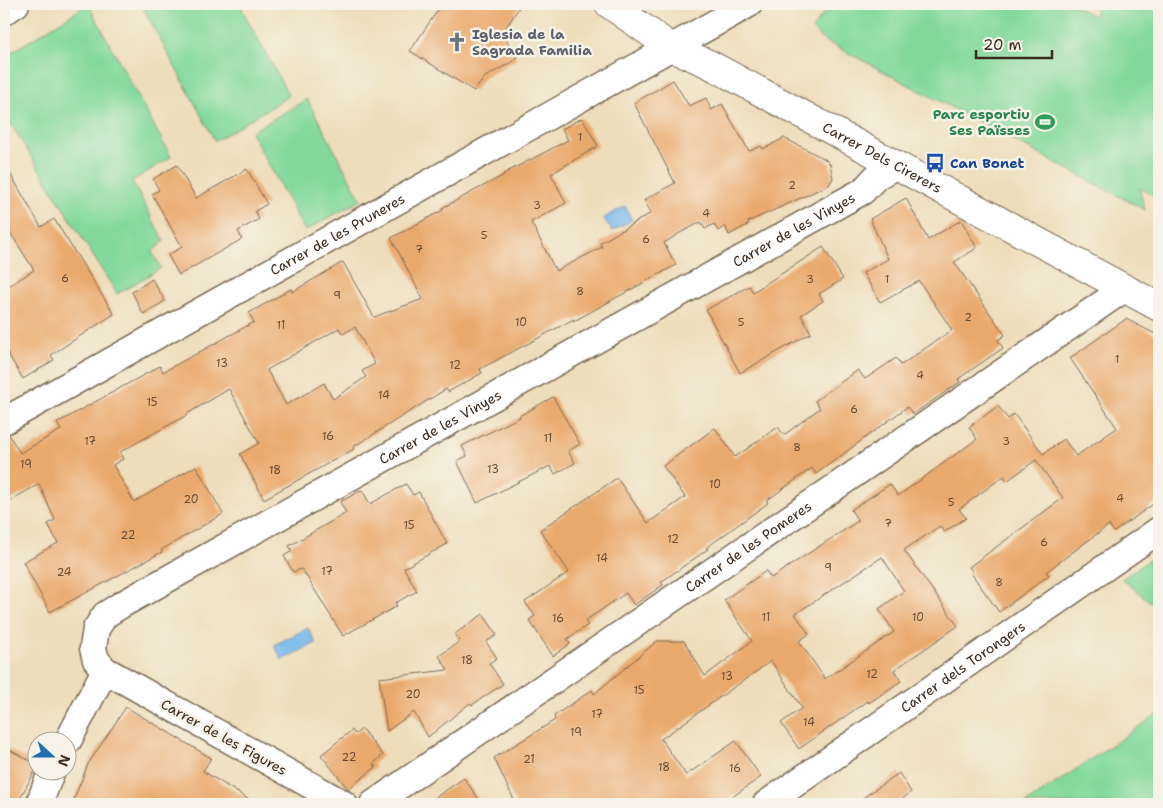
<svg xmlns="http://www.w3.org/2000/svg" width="1163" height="808" font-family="'Shantell Sans',sans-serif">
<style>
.green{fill:#83d99d;stroke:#5f825e}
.water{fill:#75b7ea;stroke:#587084}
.building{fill:#eaa96c;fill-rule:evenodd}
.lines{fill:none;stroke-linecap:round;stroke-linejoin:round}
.street-casing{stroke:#7a6955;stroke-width:29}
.secondary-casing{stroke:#7a6955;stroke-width:30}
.street{stroke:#fff;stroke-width:26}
.secondary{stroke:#fff;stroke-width:28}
.labels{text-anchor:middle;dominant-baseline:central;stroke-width:5;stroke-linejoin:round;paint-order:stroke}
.number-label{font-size:11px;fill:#674a32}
.worship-label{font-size:14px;font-weight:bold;fill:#5b616d;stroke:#f7f3e8;text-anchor:start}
.leisure-label{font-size:14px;font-weight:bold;fill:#27864d;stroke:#f7f3e8;text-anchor:end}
.street-label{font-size:14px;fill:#3b2a1e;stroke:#f7f3e8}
.transit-label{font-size:14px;font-weight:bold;fill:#164399;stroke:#f7f3e8;text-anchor:start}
</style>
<rect width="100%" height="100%" fill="#f7f3e8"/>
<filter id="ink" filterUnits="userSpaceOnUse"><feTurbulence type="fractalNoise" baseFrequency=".02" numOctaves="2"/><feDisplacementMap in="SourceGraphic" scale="10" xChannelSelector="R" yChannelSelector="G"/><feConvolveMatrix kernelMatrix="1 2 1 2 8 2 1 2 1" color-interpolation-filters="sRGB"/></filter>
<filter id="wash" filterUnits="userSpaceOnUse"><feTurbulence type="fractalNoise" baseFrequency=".0096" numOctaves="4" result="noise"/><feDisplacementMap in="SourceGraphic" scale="20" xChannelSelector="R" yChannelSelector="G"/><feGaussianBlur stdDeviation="1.12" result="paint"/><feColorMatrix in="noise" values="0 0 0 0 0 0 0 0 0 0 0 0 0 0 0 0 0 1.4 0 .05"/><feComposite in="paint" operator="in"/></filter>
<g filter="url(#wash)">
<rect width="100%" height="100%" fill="#eeddba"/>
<g class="green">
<path d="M 88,4 L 171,157 L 132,181 L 164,241 L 152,252 L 161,268 L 117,294 L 4,113 L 4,57 Z"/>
<path d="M 141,4 L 239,4 L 289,96 L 215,141 Z"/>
<path d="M 840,4 L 1071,4 L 1094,16 L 1098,4 L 1159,4 L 1159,198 L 1139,188 L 1145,210 L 822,39 L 812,29 L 823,14 Z"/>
<path d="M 307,99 L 361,200 L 305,231 L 251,132 Z"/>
<path d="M 1159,553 L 1159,609 L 1122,579 Z"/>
<path d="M 1159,713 L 1159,804 L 1025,804 Z"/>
</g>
<g class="water">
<path d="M 625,206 L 632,220 L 612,231 L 604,218 Z"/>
<path d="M 308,628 L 316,643 L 282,660 L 274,645 Z"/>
</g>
<g id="blocks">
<g class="building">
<path d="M 442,4 L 521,4 L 503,33 L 517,59 L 485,77 L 474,91 L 410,51 Z"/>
<path d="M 673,80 L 689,106 L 706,98 L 711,110 L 722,104 L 749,151 L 761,146 L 763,149 L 784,138 L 825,159 L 830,164 L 833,178 L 829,185 L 748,222 L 749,224 L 729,235 L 725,226 L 718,231 L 714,224 L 705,229 L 701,222 L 680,233 L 664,243 L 676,265 L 574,321 L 574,319 L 480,369 L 482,373 L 448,392 L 446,389 L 353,447 L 354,449 L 264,499 L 240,454 L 259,443 L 229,389 L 187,414 L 187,415 L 120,452 L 123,459 L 113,465 L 134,502 L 196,466 L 223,514 L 161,550 L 162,552 L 50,612 L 23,562 L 58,543 L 48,524 L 55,520 L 39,484 L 4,504 L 4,436 L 9,435 L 20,453 L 61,430 L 57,423 L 160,366 L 163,372 L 254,322 L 249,313 L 291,289 L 292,292 L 343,262 L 374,317 L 423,299 L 391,238 L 443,210 L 442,208 L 504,175 L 503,174 L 568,140 L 562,129 L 582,118 L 598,146 L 551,174 L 566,203 L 531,222 L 556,271 L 602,247 L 600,243 L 651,213 L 644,200 L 675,183 L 634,103 ZM 355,327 L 375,364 L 362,371 L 366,377 L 333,399 L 324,383 L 286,405 L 267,370 L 339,328 L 343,334 Z"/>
<path d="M 4,163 L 41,227 L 54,219 L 114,314 L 51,355 L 54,360 L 23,379 L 4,347 L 4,289 L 34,270 L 4,223 Z"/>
<path d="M 177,165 L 196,198 L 247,169 L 267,204 L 255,211 L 259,219 L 238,231 L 242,239 L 179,275 L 168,255 L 182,247 L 152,194 L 159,190 L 153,179 Z"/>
<path d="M 906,198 L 928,240 L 961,220 L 977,248 L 954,262 L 1005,335 L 998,340 L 1003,348 L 958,379 L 960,382 L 913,414 L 907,407 L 816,474 L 812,468 L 766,501 L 768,503 L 706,548 L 708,549 L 661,582 L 663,585 L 634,605 L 626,593 L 585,621 L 588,625 L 567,639 L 570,644 L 553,656 L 529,620 L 535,616 L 525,602 L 569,572 L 540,530 L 617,478 L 648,523 L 685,497 L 663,466 L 715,428 L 735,457 L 778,427 L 784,435 L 820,408 L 815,401 L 858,370 L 865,379 L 896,358 L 901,365 L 952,330 L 919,281 L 880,302 L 863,273 L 888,259 L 870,219 Z"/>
<path d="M 823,247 L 843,279 L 819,294 L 823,301 L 801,315 L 811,333 L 740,373 L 706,310 L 749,286 L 753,292 Z"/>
<path d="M 152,279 L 165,301 L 143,314 L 132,292 Z"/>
<path d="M 1126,319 L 1159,336 L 1159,500 L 1114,532 L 1109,525 L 1046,572 L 1049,575 L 999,612 L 971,573 L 973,572 L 969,567 L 1063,498 L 1036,460 L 1007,481 L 1004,476 L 959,509 L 966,518 L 944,532 L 940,526 L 904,550 L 958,626 L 894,670 L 901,681 L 869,703 L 867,701 L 799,749 L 781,723 L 802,708 L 771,661 L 661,739 L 686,775 L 736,741 L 761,777 L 722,804 L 516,804 L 494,758 L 555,720 L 554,716 L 592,690 L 594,694 L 657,641 L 684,641 L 705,676 L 752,641 L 724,600 L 766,571 L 771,578 L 858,521 L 851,510 L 890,484 L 898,496 L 977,439 L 969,427 L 998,406 L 1008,419 L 1014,414 L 1043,454 L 1064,439 L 1076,456 L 1117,428 L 1070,358 ZM 882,557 L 904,591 L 879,609 L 894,632 L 825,679 L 799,641 L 809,634 L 795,614 Z"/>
<path d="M 553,397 L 580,444 L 568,451 L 575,463 L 555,474 L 550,466 L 477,503 L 457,461 L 467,456 L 462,446 L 520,417 L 519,416 Z"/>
<path d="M 406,484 L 413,495 L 419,492 L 447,544 L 404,568 L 417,591 L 395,603 L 397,606 L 343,636 L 302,569 L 293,572 L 284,556 L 292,551 L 289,546 L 346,513 L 340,502 L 362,490 L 370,504 Z"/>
<path d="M 483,614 L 497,635 L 486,642 L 497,658 L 489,663 L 503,684 L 472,705 L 470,703 L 428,737 L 414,712 L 387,731 L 379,678 L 448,670 L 439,656 L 460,641 L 455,634 Z"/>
<path d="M 126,707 L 211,758 L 203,771 L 256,804 L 72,804 L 88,764 Z"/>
<path d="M 362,729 L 383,755 L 373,764 L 376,767 L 348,789 L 321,755 L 352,730 L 355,734 Z"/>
<path d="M 4,747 L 38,765 L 17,804 L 4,804 Z"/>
<path d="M 899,773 L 911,792 L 896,804 L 854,804 Z"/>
<path d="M 464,778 L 482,804 L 426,804 Z"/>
</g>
</g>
</g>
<g filter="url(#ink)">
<use href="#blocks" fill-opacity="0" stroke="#7a6955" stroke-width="1"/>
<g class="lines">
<defs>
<g id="street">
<path d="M 4,12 L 16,4"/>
<path id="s1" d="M 4,421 L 749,4"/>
<path d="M 68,741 L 105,670"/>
<path d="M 39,804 L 52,770"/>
<path id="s2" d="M 344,804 L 105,670 L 96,660 L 93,648 L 96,629 L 105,615 L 121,605 L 863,191 L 876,177 L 897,165"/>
<path id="s3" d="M 373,804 L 1124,289"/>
<path id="s4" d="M 766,804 L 1159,530"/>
</g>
<g id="secondary">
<path id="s5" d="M 609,4 L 672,48 L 709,64 L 1159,307"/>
</g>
</defs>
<use href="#street" class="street-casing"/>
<use href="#secondary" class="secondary-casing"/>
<use href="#street" class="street"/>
<use href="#secondary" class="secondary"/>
</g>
</g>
<defs>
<symbol id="church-bare" viewBox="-9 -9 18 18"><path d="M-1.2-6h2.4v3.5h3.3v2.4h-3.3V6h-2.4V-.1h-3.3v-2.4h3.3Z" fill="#6b7280" stroke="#f7f3e8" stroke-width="2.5" paint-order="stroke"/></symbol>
<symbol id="stadium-bare" viewBox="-9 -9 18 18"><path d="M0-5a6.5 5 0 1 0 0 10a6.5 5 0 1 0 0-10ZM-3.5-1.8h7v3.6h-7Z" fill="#2e9e5b" stroke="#f7f3e8" stroke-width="2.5" paint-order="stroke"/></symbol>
<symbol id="bus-bare" viewBox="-9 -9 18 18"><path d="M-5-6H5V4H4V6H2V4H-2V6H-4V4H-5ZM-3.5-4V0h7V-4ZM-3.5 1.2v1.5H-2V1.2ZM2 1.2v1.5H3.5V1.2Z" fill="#1a4fb4" stroke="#f7f3e8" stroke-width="2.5" paint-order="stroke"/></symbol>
</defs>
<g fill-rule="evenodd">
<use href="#church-bare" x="443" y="28" width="28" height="28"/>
<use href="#stadium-bare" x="1031" y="108" width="28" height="28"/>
<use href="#bus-bare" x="921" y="149" width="28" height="28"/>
</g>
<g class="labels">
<g class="number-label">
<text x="580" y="137">1</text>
<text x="792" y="185">2</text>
<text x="537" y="205">3</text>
<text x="706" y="213">4</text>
<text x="484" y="235">5</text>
<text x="646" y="239">6</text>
<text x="419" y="249">7</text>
<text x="65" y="278">6</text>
<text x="810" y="279">3</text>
<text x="887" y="279">1</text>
<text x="580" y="291">8</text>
<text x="337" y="295">9</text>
<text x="968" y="317">2</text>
<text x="521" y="322">10</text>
<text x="741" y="322">5</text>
<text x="281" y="325">11</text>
<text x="1117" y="359">1</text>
<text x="222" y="363">13</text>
<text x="455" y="365">12</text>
<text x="920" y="375">4</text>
<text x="384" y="395">14</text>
<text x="152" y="402">15</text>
<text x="854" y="409">6</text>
<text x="328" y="436">16</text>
<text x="548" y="438">11</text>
<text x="90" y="441">17</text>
<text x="1006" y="441">3</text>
<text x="797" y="447">8</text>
<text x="26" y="464">19</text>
<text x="493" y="469">13</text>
<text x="275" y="470">18</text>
<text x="715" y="484">10</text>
<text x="1120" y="498">4</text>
<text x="191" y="499">20</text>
<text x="951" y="502">5</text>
<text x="888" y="523">7</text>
<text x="409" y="525">15</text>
<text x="128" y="535">22</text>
<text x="673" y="539">12</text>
<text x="1044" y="542">6</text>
<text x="602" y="558">14</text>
<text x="828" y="567">9</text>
<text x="327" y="571">17</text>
<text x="64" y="572">24</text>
<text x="999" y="582">8</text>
<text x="766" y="617">11</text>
<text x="918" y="617">10</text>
<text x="558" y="618">16</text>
<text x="467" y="660">18</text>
<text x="872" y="674">12</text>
<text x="727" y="676">13</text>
<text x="639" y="690">15</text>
<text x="413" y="694">20</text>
<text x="597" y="714">17</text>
<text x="809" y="722">14</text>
<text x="576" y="732">19</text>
<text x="349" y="757">22</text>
<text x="529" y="759">21</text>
<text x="664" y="767">18</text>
<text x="735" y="768">16</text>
</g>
<g class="worship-label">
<text x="472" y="34">Iglesia de la<tspan x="472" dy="16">Sagrada Familia</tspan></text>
</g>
<g class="leisure-label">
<text x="1030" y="114">Parc esportiu<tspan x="1030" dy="16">Ses Païsses</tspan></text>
</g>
<g class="street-label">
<text stroke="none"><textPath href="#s5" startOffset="314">Carrer Dels Cirerers</textPath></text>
<text stroke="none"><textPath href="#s2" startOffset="1125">Carrer de les Vinyes</textPath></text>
<text stroke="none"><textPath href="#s1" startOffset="382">Carrer de les Pruneres</textPath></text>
<text stroke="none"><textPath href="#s2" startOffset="720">Carrer de les Vinyes</textPath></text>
<text stroke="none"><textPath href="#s3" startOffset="455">Carrer de les Pomeres</textPath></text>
<text stroke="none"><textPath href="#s4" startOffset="240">Carrer dels Torongers</textPath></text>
<text transform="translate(224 737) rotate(29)">Carrer de les Figures</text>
</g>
<g class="transit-label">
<text x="950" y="163">Can Bonet</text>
</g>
</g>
<rect width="1163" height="808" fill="none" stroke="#f7f3e8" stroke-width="20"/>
<g transform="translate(52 756) rotate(111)"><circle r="24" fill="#f7f3e8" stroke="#aca397"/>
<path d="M0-4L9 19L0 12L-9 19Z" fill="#1f6fb2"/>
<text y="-8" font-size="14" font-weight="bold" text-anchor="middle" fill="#3b2a1e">N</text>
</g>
<path d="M976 50v8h76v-8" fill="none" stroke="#3b2a1e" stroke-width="2.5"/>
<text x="983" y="50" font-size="15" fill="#3b2a1e" stroke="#f7f3e8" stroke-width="4" paint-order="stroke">20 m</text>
</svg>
